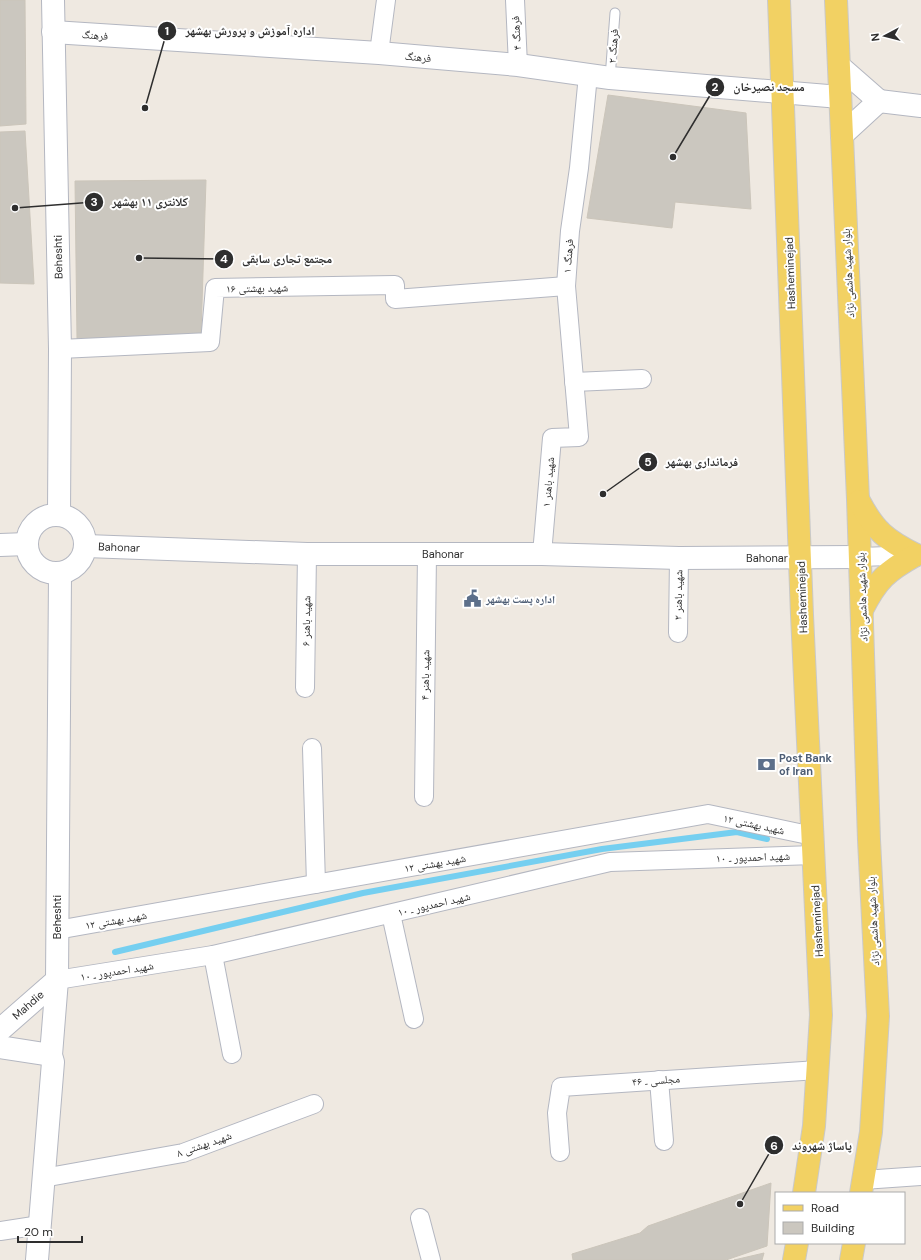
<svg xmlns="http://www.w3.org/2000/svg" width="921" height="1260" font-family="'DM Sans','Noto Naskh Arabic',sans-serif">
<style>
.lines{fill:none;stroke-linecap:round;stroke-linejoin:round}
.stream{stroke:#75cff0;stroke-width:6}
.building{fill:#cbc7bf;stroke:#cbc5ba}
.lane-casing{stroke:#b4b7c1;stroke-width:11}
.street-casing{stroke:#b4b7c1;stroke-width:20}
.secondary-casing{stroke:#b4b7c1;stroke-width:24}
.primary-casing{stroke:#c9c9c9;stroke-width:24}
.lane{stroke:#fff;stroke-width:9}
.street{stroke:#fff;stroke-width:18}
.secondary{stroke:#fff;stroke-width:22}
.primary{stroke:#f2d163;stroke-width:22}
.labels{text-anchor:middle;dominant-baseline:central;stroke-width:4;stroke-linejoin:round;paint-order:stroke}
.street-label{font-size:11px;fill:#2e2e2e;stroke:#fff}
.service-label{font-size:11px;font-weight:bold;fill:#4e5e75;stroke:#fff;text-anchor:start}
.leader{fill:none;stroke:#2e2e2e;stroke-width:1.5}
.callout-dot{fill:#2e2e2e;stroke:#fff;stroke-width:1.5}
.mark-label{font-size:12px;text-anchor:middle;font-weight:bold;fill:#fff}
.callout-label{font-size:12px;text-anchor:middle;font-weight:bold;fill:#2e2e2e;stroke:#fff;stroke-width:4;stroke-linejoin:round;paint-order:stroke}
</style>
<rect width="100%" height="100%" fill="#efe9e1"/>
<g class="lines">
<path class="stream" d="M 115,952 L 363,893 L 602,849 L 737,832 L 767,839"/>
</g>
<g class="building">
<path d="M 0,0 L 25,0 L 26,124 L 0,126 Z"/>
<path d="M 608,95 L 746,113 L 751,209 L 675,202 L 672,228 L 587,218 Z"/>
<path d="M 25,131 L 34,284 L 0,283 L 0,132 Z"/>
<path d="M 206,180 L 201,335 L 77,339 L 75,181 Z"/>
<path d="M 771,1183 L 767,1246 L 726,1260 L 573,1260 L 572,1254 L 640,1233 L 648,1226 Z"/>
<path d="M 764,1253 L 762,1260 L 734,1260 Z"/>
</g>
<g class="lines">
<defs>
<path id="lane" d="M 610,78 L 615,13"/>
<g id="street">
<path d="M 515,0 L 518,65"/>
<path d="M 379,53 L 386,0"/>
<path d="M 60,349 L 210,342 L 215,288 L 395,285 L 395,299 L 566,286"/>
<path d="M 574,382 L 642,379"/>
<path d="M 542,554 L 552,438 L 579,437 L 566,286 L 570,231 L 579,168 L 588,75"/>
<path d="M 860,557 L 917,555"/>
<path d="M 678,633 L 679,558"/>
<path d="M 305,688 L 307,554"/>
<path d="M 312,748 L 316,884"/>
<path d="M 424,797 L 427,554"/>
<path d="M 391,914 L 414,1019"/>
<path d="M 57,930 L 708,814 L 813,836"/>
<path d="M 213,955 L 232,1054"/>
<path d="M 57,980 L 213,955 L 610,862 L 814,855"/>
<path d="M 659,1080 L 664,1141"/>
<path d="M 560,1152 L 557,1113 L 561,1087 L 818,1070"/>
<path d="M 43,1178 L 183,1153 L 314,1104"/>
<path d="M 863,1180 L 921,1176"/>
<path d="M 420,1218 L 431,1260"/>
<path d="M 0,1231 L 40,1225"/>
</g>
<g id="secondary">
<path d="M 53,0 L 60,349 L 59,515"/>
<path d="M 53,32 L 379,53 L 518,65 L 610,78 L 840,97"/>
<path d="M 839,66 L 879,101"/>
<path d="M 879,101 L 921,106"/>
<path d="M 842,135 L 879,101"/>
<circle cx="56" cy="544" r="29"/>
<path d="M 0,545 L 27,544"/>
<path d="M 86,546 L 307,554 L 542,554 L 679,558 L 860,557"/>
<path d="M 0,1030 L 57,980"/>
<path d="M 0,1047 L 51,1055"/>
<path d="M 37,1260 L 53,1062 L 51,1055 L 57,980 L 60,574"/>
</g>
<g id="primary">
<path d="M 779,0 L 802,615 L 821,1015 L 814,1126 L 804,1193"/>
<path d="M 836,0 L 858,499 L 869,840 L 878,1016 L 871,1132 L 861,1193"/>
<path d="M 859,501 C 875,531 886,540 916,555"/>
<path d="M 862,610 C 877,580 887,571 916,555"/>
<path d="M 794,1260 L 797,1243"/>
<path d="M 851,1260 L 854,1243"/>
</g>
</defs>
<use href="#lane" class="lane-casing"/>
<use href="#street" class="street-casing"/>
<use href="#secondary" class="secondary-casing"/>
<use href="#primary" class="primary-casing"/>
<use href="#lane" class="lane"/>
<use href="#street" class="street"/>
<use href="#secondary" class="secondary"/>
<use href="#primary" class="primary"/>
</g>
<defs>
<symbol id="civic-bare" viewBox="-9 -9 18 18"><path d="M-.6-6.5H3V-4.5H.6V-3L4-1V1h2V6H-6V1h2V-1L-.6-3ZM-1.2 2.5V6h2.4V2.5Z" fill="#5c6f8a" stroke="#fff" stroke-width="2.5" paint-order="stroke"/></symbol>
<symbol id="bank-bare" viewBox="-9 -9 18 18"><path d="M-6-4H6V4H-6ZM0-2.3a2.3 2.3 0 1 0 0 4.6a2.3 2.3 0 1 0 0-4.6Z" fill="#5c6f8a" stroke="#fff" stroke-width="2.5" paint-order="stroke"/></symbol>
</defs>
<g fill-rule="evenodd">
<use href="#civic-bare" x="460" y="586" width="25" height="25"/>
<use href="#bank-bare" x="754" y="752" width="25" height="25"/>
</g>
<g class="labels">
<g class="street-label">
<text transform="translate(516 33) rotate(-93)">فرهنگ ۴</text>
<text transform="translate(95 35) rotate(4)">فرهنگ</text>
<text transform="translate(613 46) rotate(-86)">فرهنگ ۲</text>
<text transform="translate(418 57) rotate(5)">فرهنگ</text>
<text transform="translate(568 256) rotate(-86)">فرهنگ ۱</text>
<text transform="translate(58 257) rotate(-91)">Beheshti</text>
<text transform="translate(790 273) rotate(-92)">Hasheminejad</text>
<text transform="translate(848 273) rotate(-93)">بلوار شهید هاشمی نژاد</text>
<text transform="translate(257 288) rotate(-1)">شهید بهشتی ۱۶</text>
<text transform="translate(548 482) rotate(-85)">شهید باهنر ۱</text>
<text transform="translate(119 547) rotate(2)">Bahonar</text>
<text x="443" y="554">Bahonar</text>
<text x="767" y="558">Bahonar</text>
<text transform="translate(678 595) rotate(-89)">شهید باهنر ۲</text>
<text transform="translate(802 597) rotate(-92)">Hasheminejad</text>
<text transform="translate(862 597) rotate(-92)">بلوار شهید هاشمی نژاد</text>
<text transform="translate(306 621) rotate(-89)">شهید باهنر ۶</text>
<text transform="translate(425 675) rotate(-89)">شهید باهنر ۴</text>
<text transform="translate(754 824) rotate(12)">شهید بهشتی ۱۲</text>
<text transform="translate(753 857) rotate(-2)">شهید احمدپور ـ ۱۰</text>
<text transform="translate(435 863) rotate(-10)">شهید بهشتی ۱۲</text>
<text transform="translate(434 904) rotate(-13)">شهید احمدپور ـ ۱۰</text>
<text transform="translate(57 917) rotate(-90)">Beheshti</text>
<text transform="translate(116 920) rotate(-10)">شهید بهشتی ۱۲</text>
<text transform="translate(817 921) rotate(-93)">Hasheminejad</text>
<text transform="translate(873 921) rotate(-93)">بلوار شهید هاشمی نژاد</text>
<text transform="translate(117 971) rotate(-9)">شهید احمدپور ـ ۱۰</text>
<text transform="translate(28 1005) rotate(-41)">Mahdie</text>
<text transform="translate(656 1080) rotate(-4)">مجلسی ـ ۴۶</text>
<text transform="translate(204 1144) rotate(-19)">شهید بهشتی ۸</text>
</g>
<g class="service-label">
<text x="486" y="599">اداره پست بهشهر</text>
<text x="779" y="758">Post Bank<tspan x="779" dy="13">of Iran</tspan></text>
</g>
</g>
<path class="leader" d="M145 108L167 31M673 157L715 87M15 208L94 202M139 258L224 259M603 494L648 462M740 1204L774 1145"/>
<g class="callout-dot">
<circle cx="145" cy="108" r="4"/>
<circle cx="673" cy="157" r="4"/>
<circle cx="15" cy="208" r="4"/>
<circle cx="139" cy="258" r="4"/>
<circle cx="603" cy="494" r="4"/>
<circle cx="740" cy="1204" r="4"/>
<circle cx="167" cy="31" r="10"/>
<circle cx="715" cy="87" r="10"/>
<circle cx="94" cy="202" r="10"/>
<circle cx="224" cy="259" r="10"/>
<circle cx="648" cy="462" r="10"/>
<circle cx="774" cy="1145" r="10"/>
</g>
<g class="mark-label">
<text x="167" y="35">1</text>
<text x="715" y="91">2</text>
<text x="94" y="206">3</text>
<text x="224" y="263">4</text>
<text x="648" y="466">5</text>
<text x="774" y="1150">6</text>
</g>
<g class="callout-label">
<text x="250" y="35">اداره آموزش و پرورش بهشهر</text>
<text x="769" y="91">مسجد نصیرخان</text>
<text x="150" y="206">کلانتری ۱۱ بهشهر</text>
<text x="287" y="263">مجتمع تجاری سابقی</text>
<text x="702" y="466">فرمانداری بهشهر</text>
<text x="822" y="1150">پاساژ شهروند</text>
</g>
<rect x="775" y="1192" width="130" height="52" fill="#ffffff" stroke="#ababab"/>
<rect x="783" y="1205" width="20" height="6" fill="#f2d163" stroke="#ababab"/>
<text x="811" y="1212" font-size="12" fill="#2e2e2e">Road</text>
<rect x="783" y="1222" width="20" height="12" fill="#cbc7bf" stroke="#ababab"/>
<text x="811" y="1232" font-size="12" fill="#2e2e2e">Building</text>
<g transform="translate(885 36) rotate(263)" stroke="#ffffff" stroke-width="3" paint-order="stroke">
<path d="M0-3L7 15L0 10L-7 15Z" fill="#2e2e2e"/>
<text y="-6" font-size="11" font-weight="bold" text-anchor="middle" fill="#2e2e2e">N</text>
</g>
<path d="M18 1236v6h64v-6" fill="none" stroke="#2e2e2e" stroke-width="2"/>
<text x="24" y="1236" font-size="12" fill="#2e2e2e" stroke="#ffffff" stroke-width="3" paint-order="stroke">20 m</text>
</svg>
